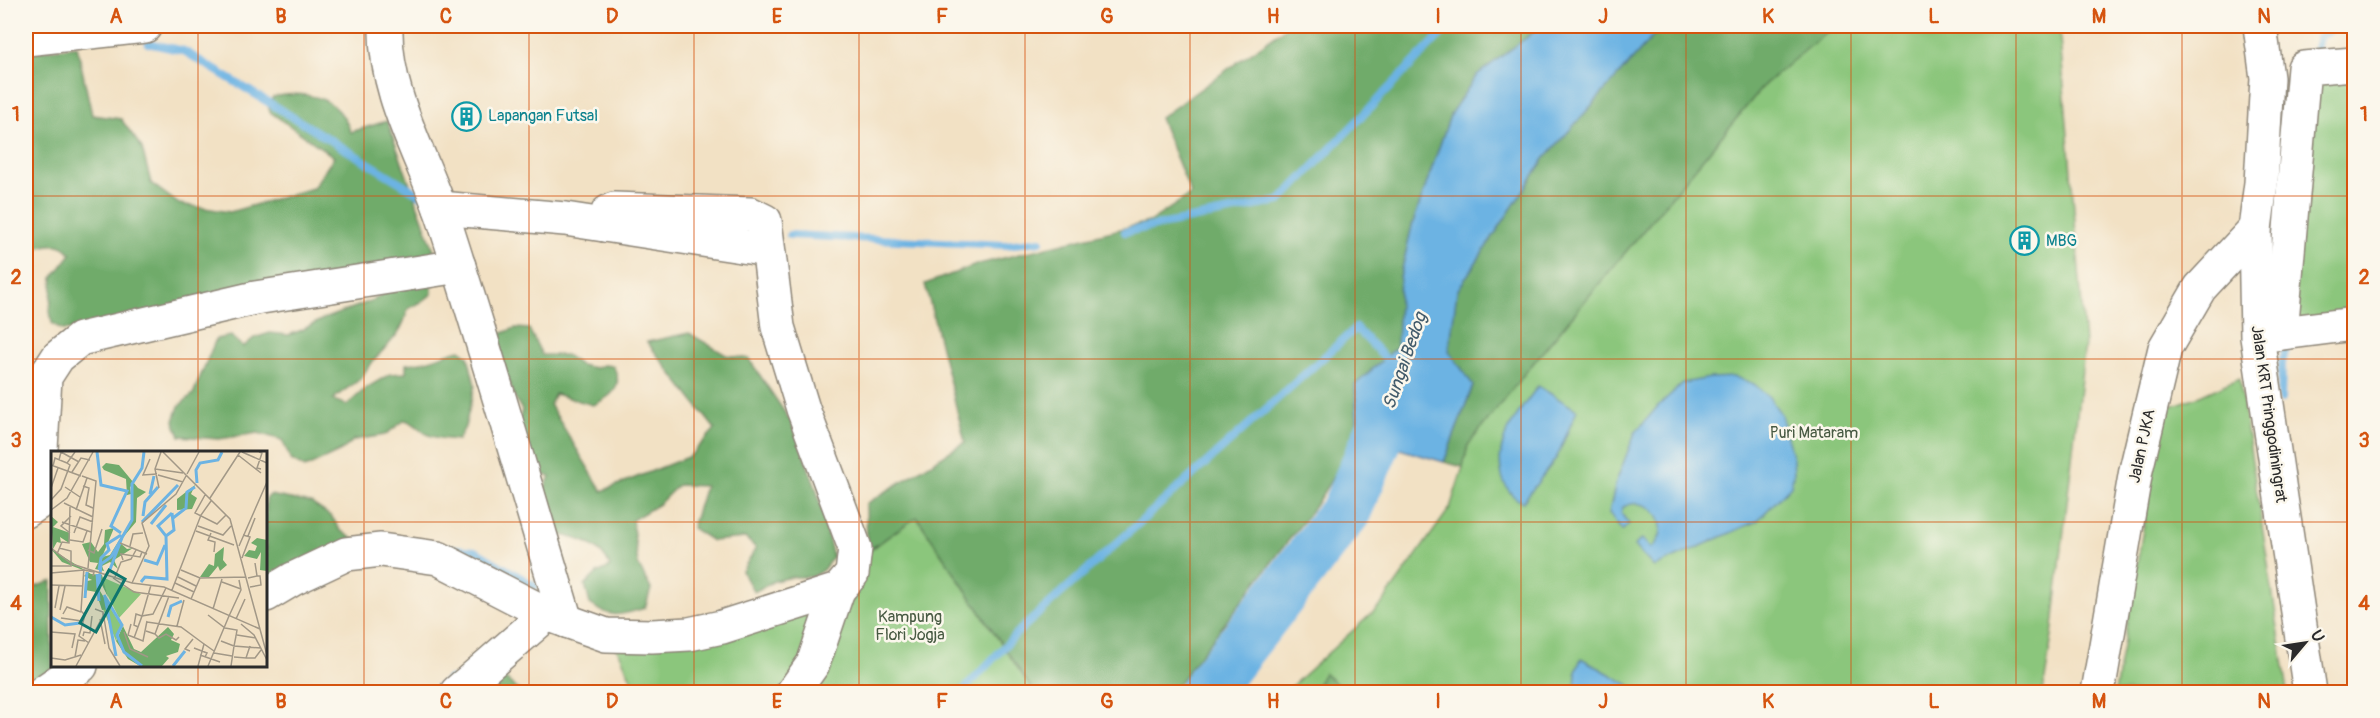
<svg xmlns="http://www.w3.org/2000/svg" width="2380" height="718" font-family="Pangolin,sans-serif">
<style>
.green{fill:#8bc67b;stroke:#5b7853;stroke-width:1.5}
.forest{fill:#70ab6b;stroke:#4e6b4b;stroke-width:1.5}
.water{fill:#6cb3e3;stroke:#4c6f87;stroke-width:1.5}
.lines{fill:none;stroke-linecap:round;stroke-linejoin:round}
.stream{stroke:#6cb3e3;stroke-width:8}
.river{stroke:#6cb3e3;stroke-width:51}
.minor-casing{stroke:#8e8678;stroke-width:36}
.major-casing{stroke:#8e8678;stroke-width:36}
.minor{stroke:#fff;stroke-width:33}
.major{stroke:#fff;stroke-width:33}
.grid{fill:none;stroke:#d5540f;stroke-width:1.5;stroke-opacity:0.55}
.labels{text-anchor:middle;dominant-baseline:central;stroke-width:5;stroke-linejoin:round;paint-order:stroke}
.culture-label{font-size:16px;fill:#0d838f;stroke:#fbf7ec;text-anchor:start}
.street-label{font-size:16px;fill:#2b2b2b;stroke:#fbf7ec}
.park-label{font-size:16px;fill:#485a43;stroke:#fbf7ec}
.water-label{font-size:18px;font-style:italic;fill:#425b6b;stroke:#fbf7ec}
.inset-river{fill:none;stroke:#6cb3e3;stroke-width:3}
.inset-road{fill:none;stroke:#a29887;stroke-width:1.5}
.view{fill:#0f766e;fill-opacity:0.15;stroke:#0f766e;stroke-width:3}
.inset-edge{fill:none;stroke:#2b2b2b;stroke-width:3}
.neatline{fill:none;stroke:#d5540f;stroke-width:2}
.grid-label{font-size:20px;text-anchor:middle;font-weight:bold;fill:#d5540f}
</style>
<rect width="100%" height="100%" fill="#fbf7ec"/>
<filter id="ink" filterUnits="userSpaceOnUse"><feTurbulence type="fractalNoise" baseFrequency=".0167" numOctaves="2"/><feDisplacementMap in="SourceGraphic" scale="12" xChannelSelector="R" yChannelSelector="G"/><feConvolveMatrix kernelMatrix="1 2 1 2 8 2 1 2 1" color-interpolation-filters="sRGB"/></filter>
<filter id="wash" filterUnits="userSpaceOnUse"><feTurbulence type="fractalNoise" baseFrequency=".008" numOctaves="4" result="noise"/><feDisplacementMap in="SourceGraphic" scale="24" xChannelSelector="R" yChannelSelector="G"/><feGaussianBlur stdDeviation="1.35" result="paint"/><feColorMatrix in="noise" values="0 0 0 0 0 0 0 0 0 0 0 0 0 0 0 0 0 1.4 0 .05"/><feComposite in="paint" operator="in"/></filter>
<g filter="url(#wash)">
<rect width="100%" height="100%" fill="#f2e1c4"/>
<g class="green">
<path d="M 1834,26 L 2059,26 L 2085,343 L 2052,636 L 2043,692 L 1285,692 L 1381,605 L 1450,508 L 1463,467 L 1468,445 L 1525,373 L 1765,84 Z"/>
<path d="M 2354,73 L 2354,321 L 2287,333 L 2302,77 Z"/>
<path d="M 2239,378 L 2288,692 L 2115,692 L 2159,437 L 2168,407 L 2200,396 Z"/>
<path d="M 916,516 L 1034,692 L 637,692 L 620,654 L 612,642 L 783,616 Z"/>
</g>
<g class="forest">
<path d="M 1288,26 L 1542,26 L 1477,75 L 1451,113 L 1412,226 L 1400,278 L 1397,347 L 1355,385 L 1358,437 L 1315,506 L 1172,692 L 1034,692 L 917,517 L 867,551 L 866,504 L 965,442 L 925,284 L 979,264 L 1149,222 L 1191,194 L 1160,118 Z"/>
<path d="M 1662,26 L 1834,26 L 1765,84 L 1525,373 L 1468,445 L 1463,467 L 1444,462 L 1473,386 L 1449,351 L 1457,291 L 1544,159 Z"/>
<path d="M 77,46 L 92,115 L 121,119 L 142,148 L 151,183 L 179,204 L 230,212 L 313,188 L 334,157 L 270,112 L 268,105 L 273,97 C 294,92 324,93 339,111 C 344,117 348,125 351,132 L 387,121 L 435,253 L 178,308 L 90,330 L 62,330 L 52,323 L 50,311 L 53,277 L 71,254 C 61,238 41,247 26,251 L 26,53 Z"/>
<path d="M 429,284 L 432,288 L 432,294 L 421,302 L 408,309 C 401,337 388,343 371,364 C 366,368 365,375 360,379 C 351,387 341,391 333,400 L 347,405 L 366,388 L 390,374 L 406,373 L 406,364 C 429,363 439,355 460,350 L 468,356 L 475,385 L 465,427 L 458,440 C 448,439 434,439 425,433 C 417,427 415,423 405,420 L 385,435 L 354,440 L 341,451 L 305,468 L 291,460 L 282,440 L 258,433 L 219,439 L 180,436 L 174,421 L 179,406 L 193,394 L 216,339 L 231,336 L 243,347 L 254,338 L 270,333 L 289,335 L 302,330 L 323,319 L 374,300 L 391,289 Z"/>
<path d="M 515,328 L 529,329 L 542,355 L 566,355 L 580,365 L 595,368 L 603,365 L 613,366 C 625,387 611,397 593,405 L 555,394 L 550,405 L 602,491 L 690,456 L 715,429 L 647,342 L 689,333 L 726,355 L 749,359 L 792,423 L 817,491 L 833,557 L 823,570 L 812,577 L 793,577 L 774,581 L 754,592 L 742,571 L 756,548 L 745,538 L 712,541 L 692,528 L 705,486 L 678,485 L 659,504 L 632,520 L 638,564 L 651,589 L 645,608 C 621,615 612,620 590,604 L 585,585 L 597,573 L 610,567 C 603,545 578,538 556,534 L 539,499 L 550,477 L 526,468 L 516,431 L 522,410 L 515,398 L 493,337 Z"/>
<path d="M 270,495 L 311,503 L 332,517 L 340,530 L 353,539 L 266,586 L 266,499 Z"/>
<path d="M 52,581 L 52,666 L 60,666 L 26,692 L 26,590 Z"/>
<path d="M 497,672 L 521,692 L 471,692 Z"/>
<path d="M 1324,673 L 1346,692 L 1313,692 Z"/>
</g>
<g class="water">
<path d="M 1542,26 L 1662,26 L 1544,159 L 1457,291 L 1449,351 L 1473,385 L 1444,462 L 1358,437 L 1355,385 L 1397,347 L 1400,278 L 1412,226 L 1451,113 L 1477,75 Z"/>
<path d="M 1735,377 L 1754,384 L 1769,397 L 1781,414 L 1793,460 L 1794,472 L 1791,486 L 1757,521 L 1654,567 L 1634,546 L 1642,539 L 1651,548 C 1676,528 1650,492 1623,507 L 1621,513 L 1629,524 L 1622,531 L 1609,513 L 1616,482 L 1635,433 L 1658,406 L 1683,383 L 1710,378 Z"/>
<path d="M 1538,386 L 1577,410 L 1557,457 L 1523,502 C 1514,499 1508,491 1504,482 C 1490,444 1517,415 1538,386 Z"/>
<path d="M 1581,658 L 1640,691 L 1640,692 L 1575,692 L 1576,672 Z"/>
</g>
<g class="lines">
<g class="stream">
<path d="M 148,43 L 184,51 L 424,197"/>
<path d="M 2315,53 L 2319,37 L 2337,26"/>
<path d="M 1125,232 L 1280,201 L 1449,26"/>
<path d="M 790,235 L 1005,245 L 1040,241"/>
<path d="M 2281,399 L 2282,363 L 2288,341"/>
<path d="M 446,548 L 475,551 L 535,586"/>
<path d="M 434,692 L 450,679"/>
<path d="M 962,692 L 1018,632 L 1356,328 L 1393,366"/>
</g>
<path class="river" d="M 1205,692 L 1346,511 L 1403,379"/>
</g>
</g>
<g filter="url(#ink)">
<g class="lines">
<defs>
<g id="minor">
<path d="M 386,26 C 384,95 423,156 444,220 C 487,353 526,488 566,621"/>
<path d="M 26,39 L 145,26"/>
<path d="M 440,208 L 565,219 L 768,250"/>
<path d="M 2281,333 L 2304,68 L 2354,64"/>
<path d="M 2259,336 L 2354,324"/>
<path d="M 26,511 L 38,503 L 45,377 L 58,357 L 80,339 L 255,298 L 459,266"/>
<path d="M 266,595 L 293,579 L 346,554 L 381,550 L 438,558 L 547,614 L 606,635 L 652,636 L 689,634 L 722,627 L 838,590 L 852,574 L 855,548 L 803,409 L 778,327 L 765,221 L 751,214 L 614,209 L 608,212 L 605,225"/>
<path d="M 43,692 L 81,666"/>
<path d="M 457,692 L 547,614"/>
<path d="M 793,692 L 813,664 L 838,590"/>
</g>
<g id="major">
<path d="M 2260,26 L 2267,78 L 2261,183 L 2255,229 L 2257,337 L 2310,692"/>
<path d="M 2098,692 L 2136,470 L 2165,348 L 2200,288 L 2255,229"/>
</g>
</defs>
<use href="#minor" class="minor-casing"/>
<use href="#major" class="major-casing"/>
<use href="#minor" class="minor"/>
<use href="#major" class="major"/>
</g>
</g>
<path class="grid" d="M 198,26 L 198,452M 364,26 L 364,692M 529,26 L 529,692M 694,26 L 694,692M 859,26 L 859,692M 1025,26 L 1025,692M 1190,26 L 1190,692M 1355,26 L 1355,692M 1521,26 L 1521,692M 1686,26 L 1686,692M 1851,26 L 1851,692M 2016,26 L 2016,692M 2182,26 L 2182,692M 26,196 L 2354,196M 26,359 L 2354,359M 26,522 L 52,522M 266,522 L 2354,522M 198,666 L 198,692"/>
<defs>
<symbol id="building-ring" viewBox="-11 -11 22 22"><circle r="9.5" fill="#fbf7ec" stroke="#0f9aa8" stroke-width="1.5"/><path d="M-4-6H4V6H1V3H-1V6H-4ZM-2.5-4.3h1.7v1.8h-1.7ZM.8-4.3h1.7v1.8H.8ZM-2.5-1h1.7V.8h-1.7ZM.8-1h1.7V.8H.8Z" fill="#0f9aa8"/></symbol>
</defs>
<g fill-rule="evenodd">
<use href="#building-ring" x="450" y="100" width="33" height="33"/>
<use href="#building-ring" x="2008" y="224" width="33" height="33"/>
</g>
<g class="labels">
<g class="culture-label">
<text x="488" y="116">Lapangan Futsal</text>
<text x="2046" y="241">MBG</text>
</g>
<g class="street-label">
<text transform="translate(2269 414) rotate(82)">Jalan KRT Pringgodiningrat</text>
<text transform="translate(2142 446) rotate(-78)">Jalan PJKA</text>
</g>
<g class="park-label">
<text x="1814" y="433">Puri Mataram</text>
<text x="910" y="617">Kampung<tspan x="910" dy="18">Flori Jogja</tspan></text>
</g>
<g class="water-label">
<text transform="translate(1405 361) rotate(-71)">Sungai Bedog</text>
</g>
</g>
<g transform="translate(51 451)">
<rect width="216" height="216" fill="#f2e1c4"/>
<path d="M 51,126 L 90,143 L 68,167 L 56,143 ZM 52,158 L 60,158 L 70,174 L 65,190 Z" fill="#8bc67b"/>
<path d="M 55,12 L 68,14 L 87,37 L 95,41 L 86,47 L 85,71 L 68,91 L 76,98 L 82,97 L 63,109 L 67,118 L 59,111 L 51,115 L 53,120 L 44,118 L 47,112 L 39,111 L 31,93 L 40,91 L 47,101 L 53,93 L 54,79 L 63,77 L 51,106 L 59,104 L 80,70 L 82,39 L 79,35 L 80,43 L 76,44 L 75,28 L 53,19 L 51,16 ZM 144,34 L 140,43 L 146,47 L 141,58 L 126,59 L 126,48 ZM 0,65 L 7,71 L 2,76 L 19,82 L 18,92 L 9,86 L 10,92 L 6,91 L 2,98 ZM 206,87 L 216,89 L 216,120 L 209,119 L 210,101 L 206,108 L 193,105 L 198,99 L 204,100 L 206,95 L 200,92 ZM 173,96 L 172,109 L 176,114 L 169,120 L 167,115 L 158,126 L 149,126 L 158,113 L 163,115 L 164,103 ZM 0,98 L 40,123 L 51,124 L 57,146 L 50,132 L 49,140 L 60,158 L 51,159 L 45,141 L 34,139 L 36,130 L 41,129 L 33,125 L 37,121 L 11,111 ZM 72,175 L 83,198 L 90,201 L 117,176 L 123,183 L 120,189 L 129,193 L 127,201 L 115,205 L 118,207 L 111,215 L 89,215 L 77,208 L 65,190 Z" fill="#70ab6b"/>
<path class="inset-river" d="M 46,1 L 50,34 L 76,40 L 60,75 L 70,82M 146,32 L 145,19 L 149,12 L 167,9 L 171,1M 99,43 L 103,25M 92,65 L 94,51 L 107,36M 122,67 L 135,57 L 136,41 L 144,36M 91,71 L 127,34M 100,73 L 115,54M 115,85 L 123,79 L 121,62M 93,109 L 106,113 L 114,94M 48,119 L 50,107 L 58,99 L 56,93 L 70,84M 58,121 L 72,84M 46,123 L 48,150M 90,131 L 94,126 L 116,128 L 115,85 L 107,75 L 121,62M 48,135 L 50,113 L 60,106 L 81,69 L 81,33 L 91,17 L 93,1M 53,144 L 71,174 L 66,184 L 73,201 L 91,215M 54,146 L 65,205M 34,147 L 36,121M 0,166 L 14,174 L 29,172M 117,166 L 120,155 L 131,150M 122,215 L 134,200"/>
<path class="inset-road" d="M 112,1 L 179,68 L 216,204M 191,1 L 216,12M 208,1 L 211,2 L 206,17 L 210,18M 187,4 L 210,22M 99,8 L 92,24 L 106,23M 8,9 L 10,1 L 28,11M 0,14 L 30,25M 2,15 L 4,7 L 16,12M 104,18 L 132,22M 21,21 L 30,7 L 39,9M 136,23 L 148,1M 107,24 L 132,31M 31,25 L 45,30 L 37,117M 32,35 L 38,37 L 35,54 L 42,57M 14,36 L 29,46M 0,37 L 7,17M 108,37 L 104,18 L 110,1M 154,44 L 144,62 L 166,73 L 175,64M 159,47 L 189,1M 0,49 L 10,38 L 19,14 L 16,12 L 24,1M 13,52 L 42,66M 0,59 L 16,47 L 42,1M 25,59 L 36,27M 11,71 L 40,81M 147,75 L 172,84 L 180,75M 145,80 L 183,94M 19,82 L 10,75 L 20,65M 23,82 L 29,66 L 42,71M 160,82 L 157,89 L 164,91 L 163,101M 197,85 L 204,67M 19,89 L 32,91 L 36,80M 69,92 L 96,103M 79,95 L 82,83 L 92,82M 188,95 L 216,31M 0,97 L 21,113 L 81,132 L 113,136 L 209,178M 37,99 L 43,102 L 51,78M 6,103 L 11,91 L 18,92 L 19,56M 191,107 L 199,86 L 192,84M 72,109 L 70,103 L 89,106 L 91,101M 0,115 L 20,115 L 20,100 L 8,97M 33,116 L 30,160 L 34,164 L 28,185 L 38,192M 130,119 L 149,127 L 195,126M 0,122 L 33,119 L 43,121 L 42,125M 64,126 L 70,111 L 80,108 L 85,99M 127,126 L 145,135M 62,127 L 83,141 L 128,147M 197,127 L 206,125 L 204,112M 171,131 L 190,138M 81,132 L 98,95 L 91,72 L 125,43 L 135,25M 124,132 L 143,141M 0,134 L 32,135M 199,136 L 210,134 L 209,125 L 206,125M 121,139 L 150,64 L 160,50M 140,148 L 149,127M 4,157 L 8,135M 162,158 L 171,128M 9,159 L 14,135M 52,161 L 58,197 L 69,215M 12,163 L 16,156 L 30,161M 157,164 L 174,177 L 186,179 L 185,185M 178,165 L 190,139 L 188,129M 10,167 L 31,170M 49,168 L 54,193M 185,168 L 194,148M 96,171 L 130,176 L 153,193M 80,173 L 77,184 L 92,190 L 96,170M 190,173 L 203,184 L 216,209M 126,175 L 133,149M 87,176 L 83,174 L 85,163 L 91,165 L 100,134M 95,180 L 104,183 L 118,145M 0,181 L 24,183 L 21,197M 73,181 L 79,198 L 97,206M 104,183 L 108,187 L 115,183 L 125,189 L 128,186M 186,184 L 205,187M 32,185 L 33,181 L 39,182 L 41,165M 185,185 L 183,195 L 210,197M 83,187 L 91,165 L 102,163 L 115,137M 170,190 L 183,195 L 180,215M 143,197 L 156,202 L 154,206M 139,200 L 134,198 L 142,188M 163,202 L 181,205M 149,204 L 169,211M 24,206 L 27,189 L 34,190M 183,206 L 195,207 L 199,195M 0,207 L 14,209 L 30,204M 195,207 L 204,207 L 210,199M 25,215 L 52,165 L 52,161 L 44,158M 147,215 L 153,193 L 163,200M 157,215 L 178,165"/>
<path class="view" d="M 58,119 L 74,128 L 45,181 L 29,172 Z"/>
<rect width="216" height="216" class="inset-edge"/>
</g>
<rect width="2380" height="718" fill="none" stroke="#fbf7ec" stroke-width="66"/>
<g transform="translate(2305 643) rotate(61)" stroke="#fbf7ec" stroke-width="4.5" paint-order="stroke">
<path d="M0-4.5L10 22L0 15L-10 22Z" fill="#2b2b2b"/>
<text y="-9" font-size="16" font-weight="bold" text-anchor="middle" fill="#2b2b2b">U</text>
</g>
<rect x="33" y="33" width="2314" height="652" class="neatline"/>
<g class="grid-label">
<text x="116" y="23">A</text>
<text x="281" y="23">B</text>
<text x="446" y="23">C</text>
<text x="612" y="23">D</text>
<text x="777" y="23">E</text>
<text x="942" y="23">F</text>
<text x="1107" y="23">G</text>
<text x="1273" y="23">H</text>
<text x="1438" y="23">I</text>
<text x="1603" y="23">J</text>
<text x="1768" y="23">K</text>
<text x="1934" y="23">L</text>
<text x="2099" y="23">M</text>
<text x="2264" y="23">N</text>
<text x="16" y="121">1</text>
<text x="2364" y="121">1</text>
<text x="16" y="284">2</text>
<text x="2364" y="284">2</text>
<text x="16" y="447">3</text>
<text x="2364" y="447">3</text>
<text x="16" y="610">4</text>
<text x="2364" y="610">4</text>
<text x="116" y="708">A</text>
<text x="281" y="708">B</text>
<text x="446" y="708">C</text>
<text x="612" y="708">D</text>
<text x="777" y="708">E</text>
<text x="942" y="708">F</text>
<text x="1107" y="708">G</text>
<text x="1273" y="708">H</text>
<text x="1438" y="708">I</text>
<text x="1603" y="708">J</text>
<text x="1768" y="708">K</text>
<text x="1934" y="708">L</text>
<text x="2099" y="708">M</text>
<text x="2264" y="708">N</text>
</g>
</svg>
